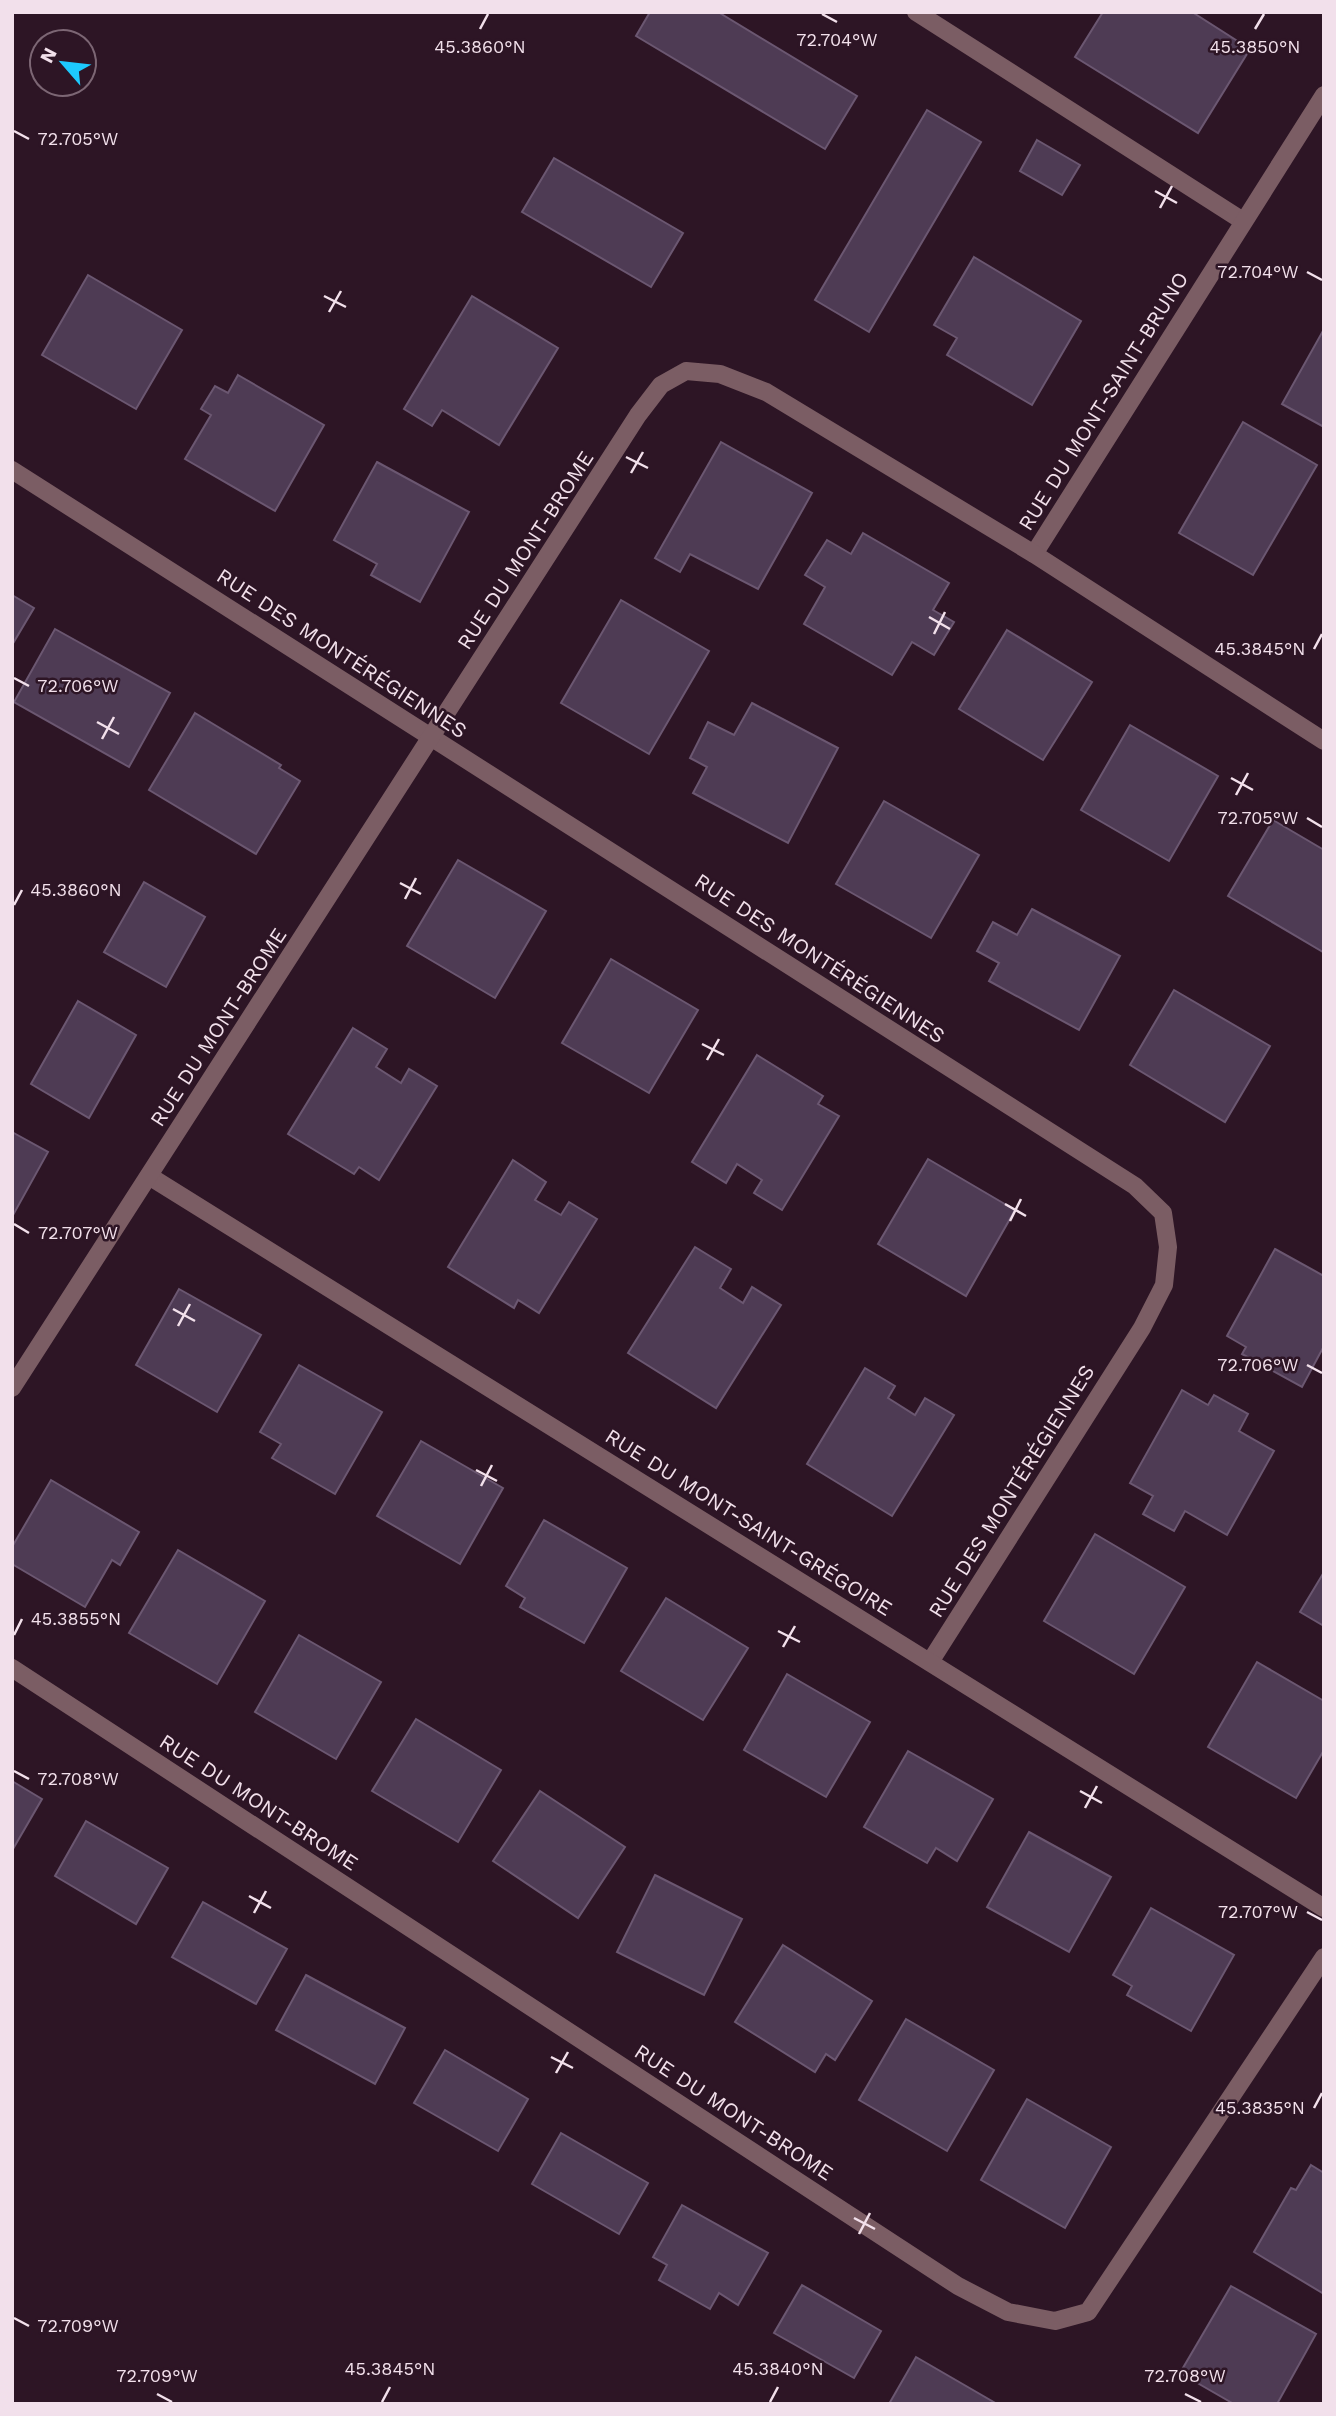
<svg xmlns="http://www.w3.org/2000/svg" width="1336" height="2416" font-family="'Work Sans',sans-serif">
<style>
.building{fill:#4e3b54;stroke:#6b5771;stroke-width:2}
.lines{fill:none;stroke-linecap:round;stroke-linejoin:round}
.minor{stroke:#7b5d64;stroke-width:18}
.ticks{fill:none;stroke:#f2e0eb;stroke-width:2.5}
.labels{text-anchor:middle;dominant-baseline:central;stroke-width:5;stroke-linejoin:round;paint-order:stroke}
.street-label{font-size:21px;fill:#f2e0eb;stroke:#2d1525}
.ticks-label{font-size:18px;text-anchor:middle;fill:#f2e0eb;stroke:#2d1525;stroke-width:5;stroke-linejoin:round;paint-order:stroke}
</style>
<rect width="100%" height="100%" fill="#2d1525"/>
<g class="building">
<path d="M 650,12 L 718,12 L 857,96 L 825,149 L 636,36 Z"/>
<path d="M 1103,12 L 1192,12 L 1250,49 L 1198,133 L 1075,57 Z"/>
<path d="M 927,110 L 981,142 L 869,332 L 815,300 Z"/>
<path d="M 1037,140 L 1080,165 L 1062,195 L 1020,171 Z"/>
<path d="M 554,158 L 683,233 L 651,287 L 522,212 Z"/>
<path d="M 974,257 L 1081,321 L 1032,405 L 947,355 L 957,338 L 934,325 Z"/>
<path d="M 88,275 L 182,330 L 136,409 L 42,355 Z"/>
<path d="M 472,296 L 558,348 L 499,445 L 442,410 L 432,426 L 404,409 Z"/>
<path d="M 1324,329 L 1324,427 L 1282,404 Z"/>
<path d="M 238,375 L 324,425 L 275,511 L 185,459 L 211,415 L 201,409 L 215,386 L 228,393 Z"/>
<path d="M 1243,422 L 1317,465 L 1253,575 L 1179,533 Z"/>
<path d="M 721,442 L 812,493 L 758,589 L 690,554 L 680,572 L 655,558 Z"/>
<path d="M 377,462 L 469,512 L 420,602 L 371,575 L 377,564 L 334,540 Z"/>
<path d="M 863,533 L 949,583 L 933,610 L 954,622 L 934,655 L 912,642 L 892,675 L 804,624 L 825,587 L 805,575 L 827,540 L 851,554 Z"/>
<path d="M 12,595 L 34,608 L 12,645 Z"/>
<path d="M 621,600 L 709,651 L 649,754 L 561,703 Z"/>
<path d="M 55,629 L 170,693 L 129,767 L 14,702 Z"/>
<path d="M 1007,630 L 1092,682 L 1043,760 L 959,709 Z"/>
<path d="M 752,703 L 838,748 L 788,843 L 693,793 L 707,767 L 690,758 L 708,722 L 734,735 Z"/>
<path d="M 195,713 L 281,765 L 279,768 L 300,781 L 256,854 L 149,790 Z"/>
<path d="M 1130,725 L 1218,776 L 1169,861 L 1081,810 Z"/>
<path d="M 884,801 L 979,855 L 931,938 L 836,884 Z"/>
<path d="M 1273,820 L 1324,850 L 1323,952 L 1228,896 Z"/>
<path d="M 458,860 L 546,911 L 495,998 L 407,946 Z"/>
<path d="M 144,882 L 205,917 L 166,987 L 104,952 Z"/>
<path d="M 1032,909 L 1120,956 L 1079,1030 L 989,981 L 999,963 L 977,951 L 993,922 L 1017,935 Z"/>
<path d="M 611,959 L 698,1010 L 649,1093 L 562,1043 Z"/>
<path d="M 1174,990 L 1270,1046 L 1225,1122 L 1130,1065 Z"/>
<path d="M 78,1001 L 136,1035 L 89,1118 L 31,1084 Z"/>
<path d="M 353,1028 L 387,1049 L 376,1067 L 401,1083 L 409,1069 L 437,1086 L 379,1180 L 359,1167 L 354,1174 L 288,1134 Z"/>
<path d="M 757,1055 L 823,1096 L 818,1104 L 839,1116 L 782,1210 L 754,1193 L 762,1180 L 737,1164 L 726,1183 L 692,1162 Z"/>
<path d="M 12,1132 L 48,1152 L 12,1217 Z"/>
<path d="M 928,1159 L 1015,1210 L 966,1296 L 878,1244 Z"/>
<path d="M 513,1160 L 546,1182 L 535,1200 L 561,1215 L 569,1202 L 597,1219 L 539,1313 L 518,1300 L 514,1308 L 448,1267 Z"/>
<path d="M 695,1247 L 731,1269 L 720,1288 L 743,1303 L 752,1287 L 781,1305 L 716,1408 L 628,1353 Z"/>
<path d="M 1275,1249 L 1324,1276 L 1324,1346 L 1302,1387 L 1242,1354 L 1246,1347 L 1227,1336 Z"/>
<path d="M 179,1289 L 261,1335 L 217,1412 L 136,1365 Z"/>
<path d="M 299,1365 L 382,1412 L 335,1494 L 272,1458 L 281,1444 L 260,1432 Z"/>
<path d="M 865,1368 L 895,1386 L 888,1398 L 915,1415 L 925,1398 L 954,1415 L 892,1516 L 807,1464 Z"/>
<path d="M 1182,1390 L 1208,1405 L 1214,1395 L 1248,1414 L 1239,1431 L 1274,1451 L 1227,1535 L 1185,1511 L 1174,1531 L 1143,1514 L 1153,1496 L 1130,1483 Z"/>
<path d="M 421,1441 L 503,1488 L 460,1564 L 377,1516 Z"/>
<path d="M 51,1480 L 139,1532 L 120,1565 L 112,1560 L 85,1607 L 12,1564 L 12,1547 Z"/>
<path d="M 544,1520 L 627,1568 L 584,1643 L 520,1607 L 525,1598 L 506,1586 Z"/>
<path d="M 1095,1534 L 1185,1587 L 1134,1674 L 1044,1621 Z"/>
<path d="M 178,1550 L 265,1601 L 217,1684 L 129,1633 Z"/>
<path d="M 1324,1572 L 1324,1626 L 1300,1612 Z"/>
<path d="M 666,1598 L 748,1648 L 703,1720 L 621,1671 Z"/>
<path d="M 299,1635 L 381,1682 L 336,1759 L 255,1712 Z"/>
<path d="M 1257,1662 L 1324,1701 L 1324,1750 L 1296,1798 L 1208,1747 Z"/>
<path d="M 787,1674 L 870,1722 L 826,1797 L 744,1750 Z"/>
<path d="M 416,1719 L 501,1770 L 458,1842 L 372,1791 Z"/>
<path d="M 908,1751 L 993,1799 L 957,1861 L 936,1848 L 927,1863 L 864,1827 Z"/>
<path d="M 12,1781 L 42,1799 L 13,1849 L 12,1849 Z"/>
<path d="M 540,1791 L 625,1847 L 578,1918 L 493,1861 Z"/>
<path d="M 86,1821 L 168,1868 L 136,1924 L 55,1876 Z"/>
<path d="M 1029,1832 L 1111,1877 L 1069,1952 L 987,1907 Z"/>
<path d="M 655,1875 L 742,1919 L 704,1995 L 617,1952 Z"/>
<path d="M 203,1902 L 287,1949 L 256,2004 L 172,1957 Z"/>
<path d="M 1151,1908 L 1234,1955 L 1191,2031 L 1127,1995 L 1132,1986 L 1113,1975 Z"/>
<path d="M 783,1945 L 872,2001 L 835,2060 L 826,2054 L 815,2072 L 735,2022 Z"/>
<path d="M 306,1975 L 405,2028 L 375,2084 L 276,2030 Z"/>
<path d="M 906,2019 L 994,2070 L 947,2151 L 859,2100 Z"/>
<path d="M 445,2050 L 528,2099 L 498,2151 L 414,2103 Z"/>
<path d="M 1027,2099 L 1111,2147 L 1065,2228 L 981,2180 Z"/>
<path d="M 561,2133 L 648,2183 L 619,2234 L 532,2184 Z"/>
<path d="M 1311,2165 L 1324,2173 L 1324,2294 L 1254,2252 L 1291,2188 L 1296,2190 Z"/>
<path d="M 682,2205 L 768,2253 L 738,2305 L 719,2293 L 710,2309 L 659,2280 L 667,2265 L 653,2257 Z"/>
<path d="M 802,2285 L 881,2331 L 854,2378 L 774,2333 Z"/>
<path d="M 1231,2286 L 1316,2334 L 1277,2404 L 1234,2404 L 1180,2373 Z"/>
<path d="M 916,2357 L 997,2404 L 889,2404 Z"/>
</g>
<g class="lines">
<g class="minor">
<path d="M 916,12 L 1243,221"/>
<path d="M 12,470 L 1135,1186 L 1163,1213 L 1168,1247 L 1164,1285 L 1142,1328 L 930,1662"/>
<path d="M 1034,554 L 1324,95"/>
<path d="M 149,1176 L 1324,1908"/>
<path d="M 12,1388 L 638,415 L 661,385 L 686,371 L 720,374 L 766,392 L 1034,554 L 1324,741"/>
<path d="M 12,1668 L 958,2286 L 1008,2312 L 1055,2321 L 1088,2312 L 1324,1957"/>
</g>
</g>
<path class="ticks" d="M 822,14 L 837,22M 480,29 L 488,14M 1255,29 L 1264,14M 14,131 L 29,139M 1155,191 L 1177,203M 1160,208 L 1172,186M 1307,272 L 1322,280M 324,296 L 346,307M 329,312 L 341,291M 626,457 L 648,468M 631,473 L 643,452M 929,617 L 950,629M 934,634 L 945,612M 1314,649 L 1322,634M 14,678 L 29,686M 97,722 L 119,734M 102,739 L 114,717M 1231,778 L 1253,790M 1236,795 L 1248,773M 1307,818 L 1322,827M 400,883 L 421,894M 405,899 L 416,878M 14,905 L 22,890M 702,1044 L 724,1055M 707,1060 L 719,1039M 1005,1204 L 1026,1216M 1010,1221 L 1021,1199M 14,1224 L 29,1233M 173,1309 L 195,1321M 178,1326 L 190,1304M 1307,1365 L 1322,1373M 476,1470 L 497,1481M 481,1486 L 492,1465M 778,1631 L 800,1642M 14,1635 L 22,1619M 783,1647 L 795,1626M 14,1771 L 29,1779M 1080,1791 L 1102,1803M 1085,1808 L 1097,1786M 249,1896 L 271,1908M 1307,1912 L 1322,1920M 254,1913 L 266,1891M 551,2057 L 573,2068M 556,2073 L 568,2052M 1314,2108 L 1322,2093M 854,2218 L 875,2229M 859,2234 L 870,2213M 14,2318 L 29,2326M 157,2394 L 172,2402M 1185,2394 L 1201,2402M 382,2402 L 390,2387M 770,2402 L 778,2387"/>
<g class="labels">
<g class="street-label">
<text transform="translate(1103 401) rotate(-58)">RUE DU MONT-SAINT-BRUNO</text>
<text transform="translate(525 550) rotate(-57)">RUE DU MONT-BROME</text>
<text transform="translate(342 653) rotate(33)">RUE DES MONTÉRÉGIENNES</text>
<text transform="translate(820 958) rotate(33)">RUE DES MONTÉRÉGIENNES</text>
<text transform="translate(218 1027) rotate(-57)">RUE DU MONT-BROME</text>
<text transform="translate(1011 1491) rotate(-58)">RUE DES MONTÉRÉGIENNES</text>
<text transform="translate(749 1522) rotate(32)">RUE DU MONT-SAINT-GRÉGOIRE</text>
<text transform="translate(259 1802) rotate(33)">RUE DU MONT-BROME</text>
<text transform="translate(734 2112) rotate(33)">RUE DU MONT-BROME</text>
</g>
</g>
<g class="ticks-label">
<text x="837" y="46">72.704°W</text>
<text x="480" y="53">45.3860°N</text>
<text x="1255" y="53">45.3850°N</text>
<text x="78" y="145">72.705°W</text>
<text x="1258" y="278">72.704°W</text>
<text x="1260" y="655">45.3845°N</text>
<text x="78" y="692">72.706°W</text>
<text x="1258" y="824">72.705°W</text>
<text x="76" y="896">45.3860°N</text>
<text x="78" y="1239">72.707°W</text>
<text x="1258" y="1371">72.706°W</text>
<text x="76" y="1625">45.3855°N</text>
<text x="78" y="1785">72.708°W</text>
<text x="1258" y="1918">72.707°W</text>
<text x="1260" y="2114">45.3835°N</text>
<text x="78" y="2332">72.709°W</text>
<text x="390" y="2375">45.3845°N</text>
<text x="778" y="2375">45.3840°N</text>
<text x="157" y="2382">72.709°W</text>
<text x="1185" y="2382">72.708°W</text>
</g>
<rect width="1336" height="2416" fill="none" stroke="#f2e0eb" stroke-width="28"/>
<g transform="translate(63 63) rotate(298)"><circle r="33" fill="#2d1525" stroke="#7c6674" stroke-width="2"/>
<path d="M0-5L12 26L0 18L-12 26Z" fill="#1dc9fd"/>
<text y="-10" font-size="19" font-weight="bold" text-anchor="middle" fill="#f2e0eb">N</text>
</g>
</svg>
